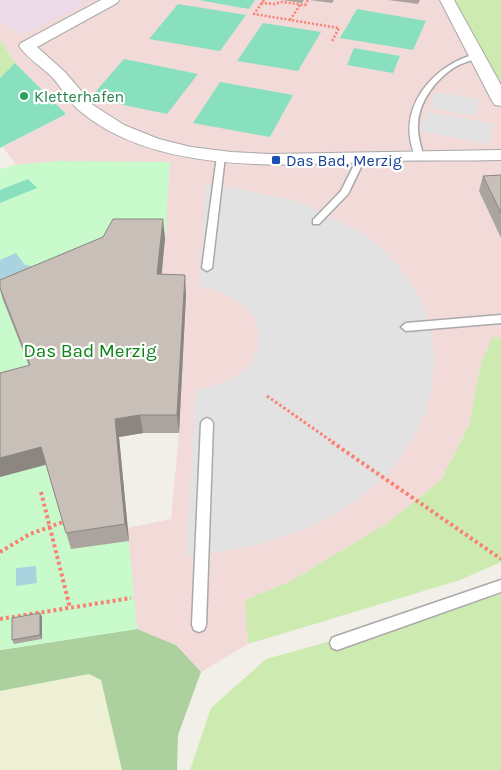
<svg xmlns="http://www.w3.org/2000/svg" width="501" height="770" font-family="Karla,sans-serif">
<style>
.commercial{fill:#f2dad9}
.industrial{fill:#ebdbe8}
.farmland{fill:#eef0d5}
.grass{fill:#cdebb0}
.forest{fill:#add19e}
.park{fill:#c8facc}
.pitch{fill:#88e0be}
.parking{fill:#e2e2e2}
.water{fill:#aad3df}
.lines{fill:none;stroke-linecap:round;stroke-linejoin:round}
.lane-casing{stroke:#a9a9a9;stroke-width:3}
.street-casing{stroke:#a9a9a9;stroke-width:2}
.path-far2{stroke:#fa8072;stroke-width:2.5;stroke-dasharray:2 2;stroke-linecap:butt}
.path-far1{stroke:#fa8072;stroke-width:3;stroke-dasharray:2.5 2.5;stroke-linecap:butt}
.path{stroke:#fa8072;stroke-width:4;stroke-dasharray:3 3;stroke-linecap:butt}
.lane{fill:#fff;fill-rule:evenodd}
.street{fill:#fff;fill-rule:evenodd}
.wall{fill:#aba49e}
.shaded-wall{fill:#8b8681}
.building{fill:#c7bfb8;stroke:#8b8681}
.leisure-dot{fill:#2e9e5b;stroke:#fff;stroke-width:2}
.transit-dot{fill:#1a4fb4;stroke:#fff;stroke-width:2}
.labels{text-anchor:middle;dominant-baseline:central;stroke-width:4.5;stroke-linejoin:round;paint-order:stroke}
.far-leisure-label{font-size:16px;fill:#27864d;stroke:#fff;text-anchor:start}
.far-transit-label{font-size:16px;fill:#164399;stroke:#fff;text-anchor:start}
.park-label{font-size:19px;fill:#0c8416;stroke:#fff}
</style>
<rect width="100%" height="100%" fill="#f2efe9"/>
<path class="commercial" d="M 0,0 L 453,0 L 501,87 L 501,337 L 492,339 L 481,363 L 469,425 L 441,480 L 389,522 L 289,582 L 245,600 L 248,644 L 201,672 L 176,645 L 137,629 L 127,528 L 171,519 L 179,433 L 160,293 L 170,163 L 59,161 L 16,165 L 3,147 L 66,114 L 15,63 L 0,39 Z"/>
<path class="industrial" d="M 0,0 L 80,0 L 85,4 L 22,35 L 0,20 Z"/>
<path class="farmland" d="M 89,674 L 101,680 L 122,770 L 0,770 L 0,691 Z"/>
<g class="grass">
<path d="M 453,0 L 501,0 L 501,87 Z"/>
<path d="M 0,39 L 15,63 L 0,78 Z"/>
<path d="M 501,337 L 501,562 L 460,580 L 248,644 L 245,600 L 289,582 L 389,522 L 441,480 L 469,425 L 481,363 L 492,338 Z"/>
<path d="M 501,594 L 501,770 L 190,770 L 211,708 L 266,659 Z"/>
</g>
<path class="forest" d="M 137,629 L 176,645 L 201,672 L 178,735 L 177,770 L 122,770 L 101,680 L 89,674 L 0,691 L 0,650 Z"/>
<path class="park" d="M 59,161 L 170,162 L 165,238 L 143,433 L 119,437 L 137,629 L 0,650 L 0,169 L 16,165 Z"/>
<g class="pitch">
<path d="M 198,0 L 255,0 L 249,9 Z"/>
<path d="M 178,4 L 246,15 L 220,51 L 149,39 Z"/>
<path d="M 357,9 L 426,21 L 413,50 L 340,38 Z"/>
<path d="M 263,23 L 321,32 L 298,71 L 237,61 Z"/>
<path d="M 354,48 L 400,56 L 393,73 L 347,65 Z"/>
<path d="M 124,59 L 198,74 L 167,114 L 90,98 Z"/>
<path d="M 15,63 L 66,114 L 0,148 L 0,78 Z"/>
<path d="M 220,82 L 293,95 L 270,137 L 193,123 Z"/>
<path d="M 28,179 L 37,188 L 0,203 L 0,190 Z"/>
</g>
<g class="parking">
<path d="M 435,92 L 480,99 L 475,116 L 430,108 Z"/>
<path d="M 427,112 L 494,124 L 488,144 L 420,131 Z"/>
<path d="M 206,185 L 234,188 L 289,199 L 314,208 L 362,233 L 385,252 L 403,271 L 415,289 L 427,314 L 432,333 L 434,357 L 432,388 L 425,414 L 412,439 L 394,467 L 369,491 L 338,513 L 301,531 L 256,545 L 214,553 L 186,556 L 196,390 L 213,386 L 237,376 L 251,363 L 258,348 L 259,332 L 255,319 L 245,307 L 232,298 L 215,290 L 199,286 Z"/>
</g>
<g class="water">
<path d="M 16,253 L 25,265 L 39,267 L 0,288 L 0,260 Z"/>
<path d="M 36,566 L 37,583 L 16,586 L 16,568 Z"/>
</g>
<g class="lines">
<defs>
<g id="lane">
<path d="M 476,54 L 480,56 C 473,61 463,62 455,67 C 436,79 419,101 418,124 C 417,135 421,145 423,155 L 422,157 L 416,157 C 394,111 432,65 476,54 Z"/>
<path d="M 221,153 L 225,156 L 212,268 L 207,271 L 202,268 L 217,156 Z"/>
<path d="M 362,154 L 366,157 L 348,194 L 319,224 L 313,224 L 313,220 L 341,191 L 358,157 Z"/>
<path d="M 501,315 L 501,323 L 406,331 L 401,327 L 406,323 Z"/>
<path d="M 207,418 L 211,420 L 213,423 L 206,625 L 204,630 L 199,632 L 194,630 L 192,625 L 201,423 L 203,420 Z"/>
<path d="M 501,580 L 501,592 L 337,650 L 332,648 L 330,643 L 332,638 L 337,636 Z"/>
</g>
<g id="street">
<path d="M 101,0 L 119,0 L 117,3 L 37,47 L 65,72 L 93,105 L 124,125 L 159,139 L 191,147 L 231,152 L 271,154 L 501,150 L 501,160 C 463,161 425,160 388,161 C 292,165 160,177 81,112 C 69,103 62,88 52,77 C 42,67 27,58 19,46 L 21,43 Z"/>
<path d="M 440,0 L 454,0 L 501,85 L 501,106 L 495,105 L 492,101 Z"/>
</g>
</defs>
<use href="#lane" class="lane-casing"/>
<use href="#street" class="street-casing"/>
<g class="path-far2">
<path d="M 264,0 L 254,14 L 339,28 L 332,41"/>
<path d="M 261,3 L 274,4 L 282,2 L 305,5 L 308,0"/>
<path d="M 290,20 L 300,5"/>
</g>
<path class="path-far1" d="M 267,396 L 334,443"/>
<g class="path">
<path d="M 332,442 L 501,559"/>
<path d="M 41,492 L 70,608"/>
<path d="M 0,552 L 30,534 L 63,522"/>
<path d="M 0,619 L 131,598"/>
</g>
<use href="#lane" class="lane"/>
<use href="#street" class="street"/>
</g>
<g class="wall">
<path d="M 282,0 L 304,0 L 302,3 Z"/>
<path d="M 310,0 L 334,0 L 332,3 Z"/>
<path d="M 388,0 L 420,0 L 418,4 Z"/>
<path d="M 501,175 L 501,238 L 479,191 L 483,176 Z"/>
<path d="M 103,237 L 165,238 L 161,274 L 186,294 L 179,433 L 143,433 L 119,437 L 129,541 L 71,549 L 46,465 L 0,477 L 0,373 L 29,366 L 3,300 L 0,289 L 0,280 Z"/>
<path d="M 42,617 L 42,639 L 14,644 L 12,640 Z"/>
</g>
<g class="shaded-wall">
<path d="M 163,219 L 165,238 L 160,293 L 157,274 Z"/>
<path d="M 185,275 L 186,294 L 179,433 L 177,415 Z"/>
<path d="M 140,415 L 143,433 L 119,437 L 129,541 L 125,524 L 115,419 Z"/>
<path d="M 41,447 L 47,464 L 0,477 L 0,458 Z"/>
<path d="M 40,613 L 42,617 L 42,639 L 40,635 Z"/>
</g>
<g class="building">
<path d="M 501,175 L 501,213 L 483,176 Z"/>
<path d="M 113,219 L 163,219 L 157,274 L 185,275 L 177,415 L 140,415 L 115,419 L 125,524 L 66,533 L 41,447 L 0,458 L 0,373 L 30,365 L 0,288 L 0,280 L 103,237 Z"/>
<path d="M 40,613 L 40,635 L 12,640 L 12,618 Z"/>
</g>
<circle class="leisure-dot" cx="24" cy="96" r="5"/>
<rect class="transit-dot" x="271" y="155" width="10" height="10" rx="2.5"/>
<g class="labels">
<g class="far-leisure-label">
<text x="34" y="96">Kletterhafen</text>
</g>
<g class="far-transit-label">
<text x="286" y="160">Das Bad, Merzig</text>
</g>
<g class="park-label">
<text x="90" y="351">Das Bad Merzig</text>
</g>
</g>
</svg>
